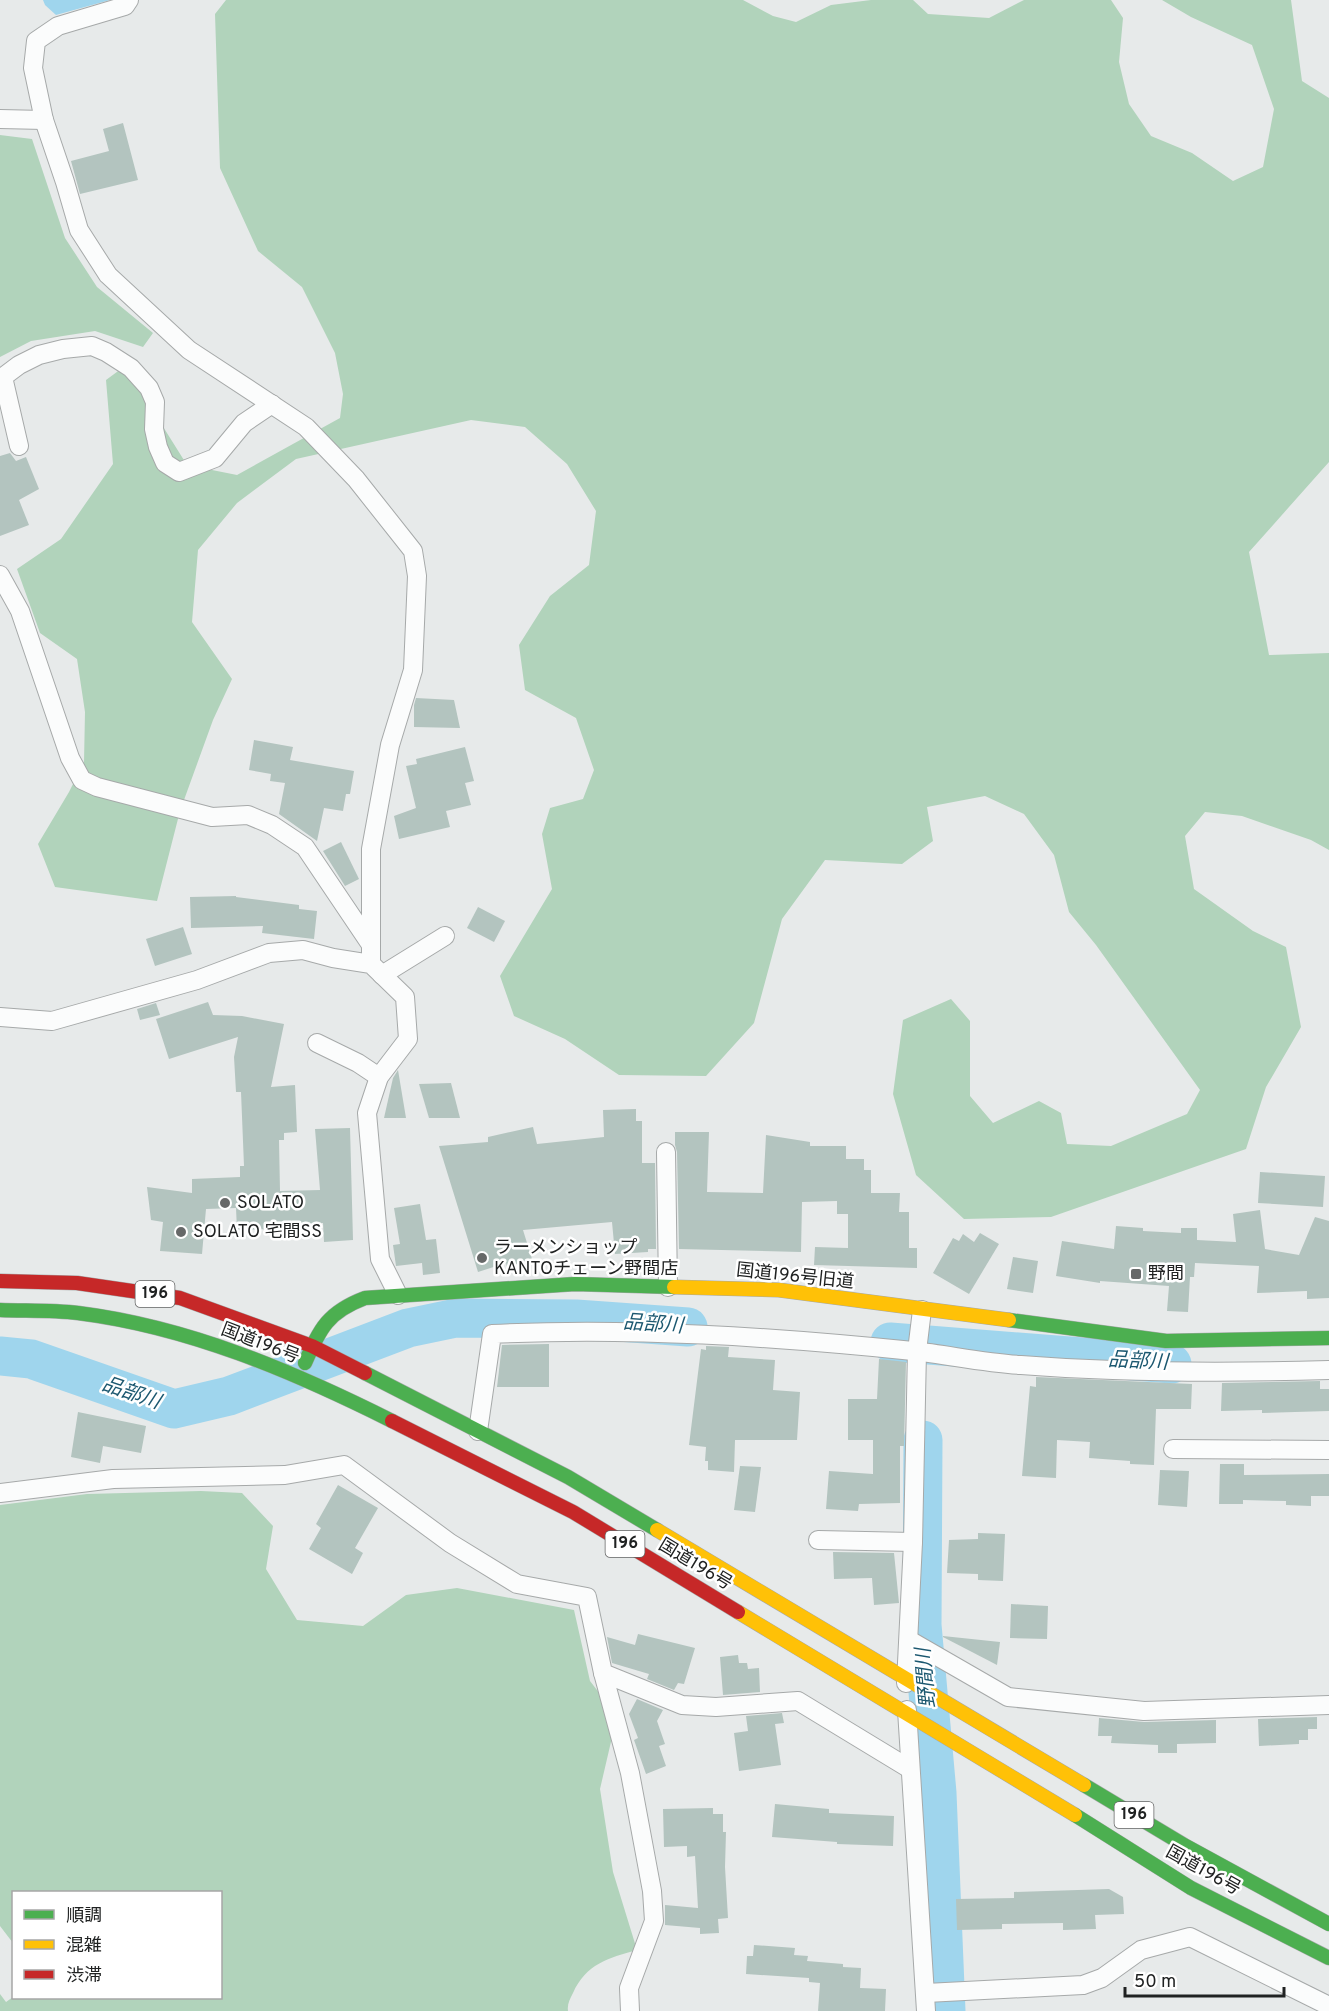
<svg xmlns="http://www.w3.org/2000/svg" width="1329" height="2011" font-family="Overpass,'Noto Sans JP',sans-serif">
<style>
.forest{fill:#b1d3bb}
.water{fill:#9fd5ed}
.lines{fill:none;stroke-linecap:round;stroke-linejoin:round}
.river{stroke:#9fd5ed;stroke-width:39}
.building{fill:#b3c4bf}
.street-casing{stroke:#a6a9a9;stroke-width:20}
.fast-casing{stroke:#a6a9a9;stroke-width:15}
.slow-casing{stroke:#a6a9a9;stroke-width:15}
.jam-casing{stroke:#a6a9a9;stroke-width:15}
.street{stroke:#fbfcfc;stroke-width:18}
.fast{stroke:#4caf50;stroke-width:14}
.slow{stroke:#ffc107;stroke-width:14}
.jam{stroke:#c62828;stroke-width:14}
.poi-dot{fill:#666868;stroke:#fff;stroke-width:2}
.labels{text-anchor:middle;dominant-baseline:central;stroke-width:5;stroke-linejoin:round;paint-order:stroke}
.shield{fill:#fff;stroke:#636464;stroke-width:1.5}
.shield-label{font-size:16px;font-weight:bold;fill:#202222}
.poi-label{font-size:18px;fill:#202222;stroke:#fff;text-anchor:start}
.street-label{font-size:18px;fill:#202222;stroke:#fff}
.water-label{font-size:20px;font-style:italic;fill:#1c5870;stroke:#fff}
</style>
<rect width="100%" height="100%" fill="#e7eaea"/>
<g class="forest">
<path d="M 226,0 L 743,0 L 773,16 L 796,22 L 831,5 L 871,0 L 913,0 L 928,14 L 989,18 L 1024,0 L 1111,0 L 1123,18 L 1119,62 L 1129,104 L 1151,136 L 1192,153 L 1233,181 L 1263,167 L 1274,109 L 1252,45 L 1191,17 L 1162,0 L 1291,0 L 1302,81 L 1329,98 L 1329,462 L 1249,552 L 1269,655 L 1329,653 L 1329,850 L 1311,840 L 1242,816 L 1205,812 L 1185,836 L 1194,889 L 1253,931 L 1286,947 L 1301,1027 L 1266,1087 L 1246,1149 L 1051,1217 L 964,1219 L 916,1175 L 893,1094 L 903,1020 L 951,999 L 970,1021 L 970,1096 L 993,1123 L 1039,1101 L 1061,1113 L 1067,1144 L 1111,1146 L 1187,1114 L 1200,1090 L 1096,945 L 1069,912 L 1054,855 L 1024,814 L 985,796 L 927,807 L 933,841 L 902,864 L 825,860 L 782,919 L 754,1023 L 706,1076 L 619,1075 L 565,1039 L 514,1016 L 500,976 L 552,889 L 542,834 L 550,808 L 583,799 L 594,770 L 576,718 L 525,690 L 519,645 L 550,596 L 589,565 L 596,511 L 567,464 L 525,427 L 471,420 L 296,459 L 237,503 L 198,550 L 192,622 L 232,679 L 213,720 L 180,811 L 157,901 L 55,887 L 38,844 L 69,792 L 84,762 L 85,712 L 77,659 L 40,633 L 17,569 L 61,539 L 113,464 L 106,380 L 125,366 L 187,465 L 237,475 L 340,418 L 343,394 L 335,353 L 302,287 L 258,251 L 220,168 L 215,14 Z"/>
<path d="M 0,135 L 32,139 L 65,238 L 97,287 L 153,333 L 143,347 L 95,331 L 31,341 L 0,357 Z"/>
<path d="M 201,1491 L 242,1493 L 273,1526 L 266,1569 L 297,1620 L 363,1626 L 406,1595 L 457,1588 L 574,1610 L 590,1681 L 617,1716 L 600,1789 L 613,1872 L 637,1950 C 608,1958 586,1964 573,1993 C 570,1999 567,2004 568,2011 L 0,2011 L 0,1994 L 6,2002 L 13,1997 L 220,1998 L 220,1892 L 14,1892 L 13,1943 L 0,1926 L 0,1505 L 87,1494 Z"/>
</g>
<path class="water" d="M 43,0 L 110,0 L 56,15 L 45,5 Z"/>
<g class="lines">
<g class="river">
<path d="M 890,1342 L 1172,1364"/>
<path d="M 0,1356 L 31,1359 L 174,1409 L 229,1396 L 408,1328 L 456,1318 L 576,1319 L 688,1327"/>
<path d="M 923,1440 L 922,1625 L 937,1793 L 946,2011"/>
</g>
</g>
<g class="building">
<path d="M 123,123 L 138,180 L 80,194 L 71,161 L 109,151 L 103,129 Z"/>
<path d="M 10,453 L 16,461 L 26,457 L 39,489 L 19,500 L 29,525 L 0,536 L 0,456 Z"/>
<path d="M 416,698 L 454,700 L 460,728 L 414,727 L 414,705 Z"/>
<path d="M 254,740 L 293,747 L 290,760 L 354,771 L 350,794 L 346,794 L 343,811 L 324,808 L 317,841 L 279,814 L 285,783 L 270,781 L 271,774 L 249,770 Z"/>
<path d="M 465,747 L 474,781 L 465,783 L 471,805 L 446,811 L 450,827 L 399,839 L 394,816 L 416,808 L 406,766 L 417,764 L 416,759 Z"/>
<path d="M 341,842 L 359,879 L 345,886 L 323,851 Z"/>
<path d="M 236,896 L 236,897 L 299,905 L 299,909 L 317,911 L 314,939 L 262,933 L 263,926 L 191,928 L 190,897 Z"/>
<path d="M 478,907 L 505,921 L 494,942 L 467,928 Z"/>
<path d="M 183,927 L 192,954 L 155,966 L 146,939 Z"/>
<path d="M 208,1002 L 213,1015 L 242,1016 L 284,1024 L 271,1087 L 295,1085 L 297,1132 L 284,1133 L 284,1140 L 279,1140 L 280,1191 L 320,1190 L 315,1129 L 350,1128 L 353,1240 L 324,1242 L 323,1223 L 273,1225 L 273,1229 L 237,1230 L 236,1208 L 206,1209 L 202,1254 L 160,1251 L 163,1222 L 151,1220 L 147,1187 L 192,1193 L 192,1179 L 240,1177 L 240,1166 L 244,1166 L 241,1092 L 236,1092 L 234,1057 L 238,1037 L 169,1059 L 156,1019 Z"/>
<path d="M 156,1003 L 160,1015 L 140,1020 L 137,1009 Z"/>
<path d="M 398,1070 L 406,1118 L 384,1118 L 393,1078 Z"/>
<path d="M 451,1083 L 460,1118 L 429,1118 L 419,1084 Z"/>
<path d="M 636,1109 L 636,1121 L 642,1121 L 642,1163 L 655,1163 L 656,1249 L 648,1249 L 648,1252 L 615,1254 L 612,1222 L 523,1230 L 532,1259 L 507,1267 L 506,1263 L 478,1272 L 439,1146 L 488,1142 L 488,1137 L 533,1127 L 537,1144 L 604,1137 L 603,1110 Z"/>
<path d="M 675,1132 L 709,1132 L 707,1192 L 763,1193 L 766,1135 L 810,1142 L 810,1146 L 846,1146 L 846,1159 L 864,1159 L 864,1170 L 871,1170 L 871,1193 L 900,1193 L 899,1212 L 909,1212 L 909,1248 L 917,1248 L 917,1268 L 814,1265 L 815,1247 L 848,1248 L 848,1214 L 837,1214 L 837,1201 L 802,1202 L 801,1252 L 679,1249 L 677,1152 L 675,1145 Z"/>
<path d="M 1260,1172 L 1325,1176 L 1323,1207 L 1258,1203 Z"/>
<path d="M 420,1204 L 426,1240 L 436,1239 L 440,1273 L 423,1275 L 422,1263 L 396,1266 L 393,1245 L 400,1244 L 394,1208 Z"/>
<path d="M 1260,1210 L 1265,1249 L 1299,1255 L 1315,1217 L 1329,1221 L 1329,1298 L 1307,1299 L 1307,1291 L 1257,1293 L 1259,1266 L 1195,1263 L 1194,1277 L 1190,1277 L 1188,1312 L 1167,1311 L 1169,1286 L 1100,1281 L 1100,1283 L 1056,1276 L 1062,1241 L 1114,1249 L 1116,1226 L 1143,1228 L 1143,1231 L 1181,1233 L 1181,1228 L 1197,1228 L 1197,1240 L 1236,1242 L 1233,1214 Z"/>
<path d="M 980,1233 L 999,1244 L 969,1294 L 933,1273 L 953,1238 L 959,1241 L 963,1234 L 974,1242 Z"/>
<path d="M 1013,1257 L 1038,1261 L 1033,1293 L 1007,1289 Z"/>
<path d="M 549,1344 L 549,1387 L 497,1387 L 502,1345 Z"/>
<path d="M 706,1346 L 729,1347 L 728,1357 L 775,1360 L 773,1390 L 800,1392 L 797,1440 L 735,1440 L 734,1472 L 708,1470 L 708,1461 L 705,1461 L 706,1447 L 689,1445 L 701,1349 L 706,1350 Z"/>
<path d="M 879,1359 L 906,1362 L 904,1446 L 900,1446 L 900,1503 L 859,1504 L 858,1511 L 826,1509 L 829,1471 L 873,1474 L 873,1440 L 848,1440 L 848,1399 L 877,1399 Z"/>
<path d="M 1036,1377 L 1192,1384 L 1191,1409 L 1156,1409 L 1154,1465 L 1130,1464 L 1130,1461 L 1089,1458 L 1090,1442 L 1057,1440 L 1056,1478 L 1022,1476 L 1030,1386 L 1036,1387 Z"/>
<path d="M 1320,1381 L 1320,1389 L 1329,1389 L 1329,1411 L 1262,1413 L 1262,1410 L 1221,1411 L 1222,1383 Z"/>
<path d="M 78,1412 L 146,1426 L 141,1453 L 103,1446 L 100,1463 L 71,1457 Z"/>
<path d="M 1220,1464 L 1244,1464 L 1244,1475 L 1329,1474 L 1329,1496 L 1311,1496 L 1311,1506 L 1286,1505 L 1286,1501 L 1243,1500 L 1243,1504 L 1219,1504 Z"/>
<path d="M 740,1466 L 761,1467 L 755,1512 L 734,1510 Z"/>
<path d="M 1160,1470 L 1189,1471 L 1187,1507 L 1158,1505 Z"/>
<path d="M 338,1485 L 378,1508 L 355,1548 L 363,1553 L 352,1574 L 309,1549 L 321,1528 L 316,1524 Z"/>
<path d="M 978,1533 L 1005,1534 L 1003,1581 L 978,1580 L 978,1574 L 947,1573 L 949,1540 L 978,1539 Z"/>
<path d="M 833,1552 L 894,1553 L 899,1603 L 874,1605 L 872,1578 L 834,1579 Z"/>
<path d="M 1011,1604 L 1048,1606 L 1047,1639 L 1010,1638 Z"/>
<path d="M 638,1634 L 695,1648 L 684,1684 L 678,1683 L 674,1690 L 647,1679 L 649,1674 L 612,1663 L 607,1637 L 635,1645 Z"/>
<path d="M 943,1636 L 1000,1642 L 997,1665 L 943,1637 Z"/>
<path d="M 738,1655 L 739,1663 L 747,1663 L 748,1669 L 759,1668 L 760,1692 L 723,1695 L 720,1657 Z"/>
<path d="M 637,1699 L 663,1710 L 657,1721 L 665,1744 L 659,1746 L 666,1766 L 646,1774 L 634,1740 L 638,1738 L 629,1714 Z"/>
<path d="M 782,1713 L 784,1723 L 775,1724 L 781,1765 L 739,1771 L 734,1733 L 748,1731 L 746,1716 Z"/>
<path d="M 1317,1717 L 1317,1729 L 1308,1729 L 1308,1740 L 1299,1740 L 1299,1744 L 1259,1746 L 1258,1719 Z"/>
<path d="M 1099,1718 L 1144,1722 L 1216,1720 L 1216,1743 L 1177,1744 L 1177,1753 L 1158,1753 L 1158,1745 L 1111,1743 L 1112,1736 L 1098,1736 Z"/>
<path d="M 775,1804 L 829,1809 L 829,1813 L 894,1816 L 893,1846 L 837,1844 L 837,1842 L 772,1837 Z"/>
<path d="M 713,1808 L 713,1814 L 723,1814 L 723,1832 L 726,1832 L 725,1867 L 728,1918 L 718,1919 L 719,1933 L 700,1934 L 700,1928 L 665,1925 L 665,1905 L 698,1908 L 695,1856 L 687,1857 L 687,1846 L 664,1847 L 663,1809 Z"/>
<path d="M 1109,1889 L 1123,1897 L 1124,1914 L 1095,1915 L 1096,1929 L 1063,1930 L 1063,1923 L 1002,1924 L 1002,1929 L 957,1930 L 956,1899 L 1014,1898 L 1014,1892 Z"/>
<path d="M 754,1945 L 795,1948 L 794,1955 L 808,1956 L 807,1961 L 843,1964 L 843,1967 L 861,1968 L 860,1988 L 886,1989 L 885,2011 L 818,2011 L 820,1983 L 809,1982 L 809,1978 L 746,1974 L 747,1956 L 753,1956 Z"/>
</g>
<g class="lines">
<defs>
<g id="street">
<path d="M 129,0 L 125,6 L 58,26 L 36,41 L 33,68 L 44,120 L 65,182 L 79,230 L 108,275 L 189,350 L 306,427 L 356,479 L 413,551 L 417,576 L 413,670 L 390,745 L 371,849 L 371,964"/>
<path d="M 0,119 L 44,120"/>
<path d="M 19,446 L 3,377 L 19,365 L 39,355 L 63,349 L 92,346 L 106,352 L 131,368 L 149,388 L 155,402 L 154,429 L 158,447 L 165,463 L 179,472 L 215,458 L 244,423 L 272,404"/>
<path d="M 0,575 L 20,611 L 70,758 L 82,780 L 97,787 L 212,817 L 248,815 L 272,825 L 305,847 L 371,945"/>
<path d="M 382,975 L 445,936"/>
<path d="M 0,1017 L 52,1021 L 197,980 L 269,953 L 303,950 L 333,958 L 371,964 L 405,997 L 408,1039 L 379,1077 L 367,1113 L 380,1259 L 398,1295"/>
<path d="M 317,1043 L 358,1063 L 379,1077"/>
<path d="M 666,1152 L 668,1287"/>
<path d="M 478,1431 L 492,1334 C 632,1327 774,1337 913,1351 C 949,1355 985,1363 1021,1365 C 1124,1373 1226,1373 1329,1370"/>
<path d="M 1173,1449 L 1329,1450"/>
<path d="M 0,1493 L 113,1479 L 285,1475 L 344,1465 L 450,1543 L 517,1584 L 587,1597 L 603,1673 L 682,1705 L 716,1707 L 798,1701 L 910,1769"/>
<path d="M 818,1540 L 913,1542"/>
<path d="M 909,1640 L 1008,1697 L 1144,1711 L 1329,1705"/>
<path d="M 603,1673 L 630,1773 L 652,1891 L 654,1921 L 629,1988 L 630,2011"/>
<path d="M 906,1683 L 913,1542 L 917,1351 L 922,1310"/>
<path d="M 907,1710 L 926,2011"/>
<path d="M 926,1993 L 1083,1985 L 1102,1978 L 1141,1950 L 1190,1937 L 1329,2006"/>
</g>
<g id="fast">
<path d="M 0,1310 C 26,1311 52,1310 78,1313 C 189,1327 292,1371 392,1421"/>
<path d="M 1009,1320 L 1166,1341 L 1329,1338"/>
<path d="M 305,1363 C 320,1328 328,1312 365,1298 L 575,1284 L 674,1287"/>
<path d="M 365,1373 L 568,1477 L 657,1530"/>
<path d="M 1084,1785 L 1184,1845 L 1329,1924"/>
<path d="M 1075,1815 L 1191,1888 L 1329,1958"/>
</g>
<g id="slow">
<path d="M 674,1287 L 779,1290 L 1009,1320"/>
<path d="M 657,1530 L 1084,1785"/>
<path d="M 738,1612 L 1075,1815"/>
</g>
<g id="jam">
<path d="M 0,1281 L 77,1283 L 180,1298 L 312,1346 L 365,1373"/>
<path d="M 392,1421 L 573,1512 L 738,1612"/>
</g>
</defs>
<use href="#street" class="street-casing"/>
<use href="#fast" class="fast-casing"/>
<use href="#slow" class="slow-casing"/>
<use href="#jam" class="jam-casing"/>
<use href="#street" class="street"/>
<use href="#fast" class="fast"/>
<use href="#slow" class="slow"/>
<use href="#jam" class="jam"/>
</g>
<g class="poi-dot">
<circle cx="225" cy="1203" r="6"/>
<circle cx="181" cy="1232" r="6"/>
<circle cx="482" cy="1258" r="6"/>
<rect x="1130" y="1268" width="12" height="12" rx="3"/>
</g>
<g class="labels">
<g class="shield">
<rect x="135.5" y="1281" width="39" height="26" rx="4.5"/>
<rect x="605.5" y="1531" width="39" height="26" rx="4.5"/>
<rect x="1114.5" y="1802" width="39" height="26" rx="4.5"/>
</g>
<g class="shield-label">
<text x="155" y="1294">196</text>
<text x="625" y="1544">196</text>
<text x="1134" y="1815">196</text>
</g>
<g class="poi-label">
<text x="237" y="1203">SOLATO</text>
<text x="193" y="1232">SOLATO 宅間SS</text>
<text x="494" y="1248">ラーメンショップ<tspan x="494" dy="21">KANTOチェーン野間店</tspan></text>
<text x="1148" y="1274">野間</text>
</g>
<g class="street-label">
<text transform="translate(795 1277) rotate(6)">国道196号旧道</text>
<text transform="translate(260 1344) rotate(21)">国道196号</text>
<text transform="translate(695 1565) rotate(31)">国道196号</text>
<text transform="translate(1203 1871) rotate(29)">国道196号</text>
</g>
<g class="water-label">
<text transform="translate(653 1325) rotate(4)">品部川</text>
<text transform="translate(1138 1362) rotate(3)">品部川</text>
<text transform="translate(131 1394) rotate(19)">品部川</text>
<text transform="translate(927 1678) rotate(-95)">野間川</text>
</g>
</g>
<rect x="12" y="1891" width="210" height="108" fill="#ffffff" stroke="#a6a7a7" stroke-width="1.5"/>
<rect x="24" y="1910" width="30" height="9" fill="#4caf50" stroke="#a6a7a7" stroke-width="1.5"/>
<text x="66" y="1921" font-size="18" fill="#202222">順調</text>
<rect x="24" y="1940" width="30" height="9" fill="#ffc107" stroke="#a6a7a7" stroke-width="1.5"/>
<text x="66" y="1951" font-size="18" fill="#202222">混雑</text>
<rect x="24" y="1970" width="30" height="9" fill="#c62828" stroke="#a6a7a7" stroke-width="1.5"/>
<text x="66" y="1981" font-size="18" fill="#202222">渋滞</text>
<path d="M1125 1987v9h159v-9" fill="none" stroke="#202222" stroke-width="3"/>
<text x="1134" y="1987" font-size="18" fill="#202222" stroke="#ffffff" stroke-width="4.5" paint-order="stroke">50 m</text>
</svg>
